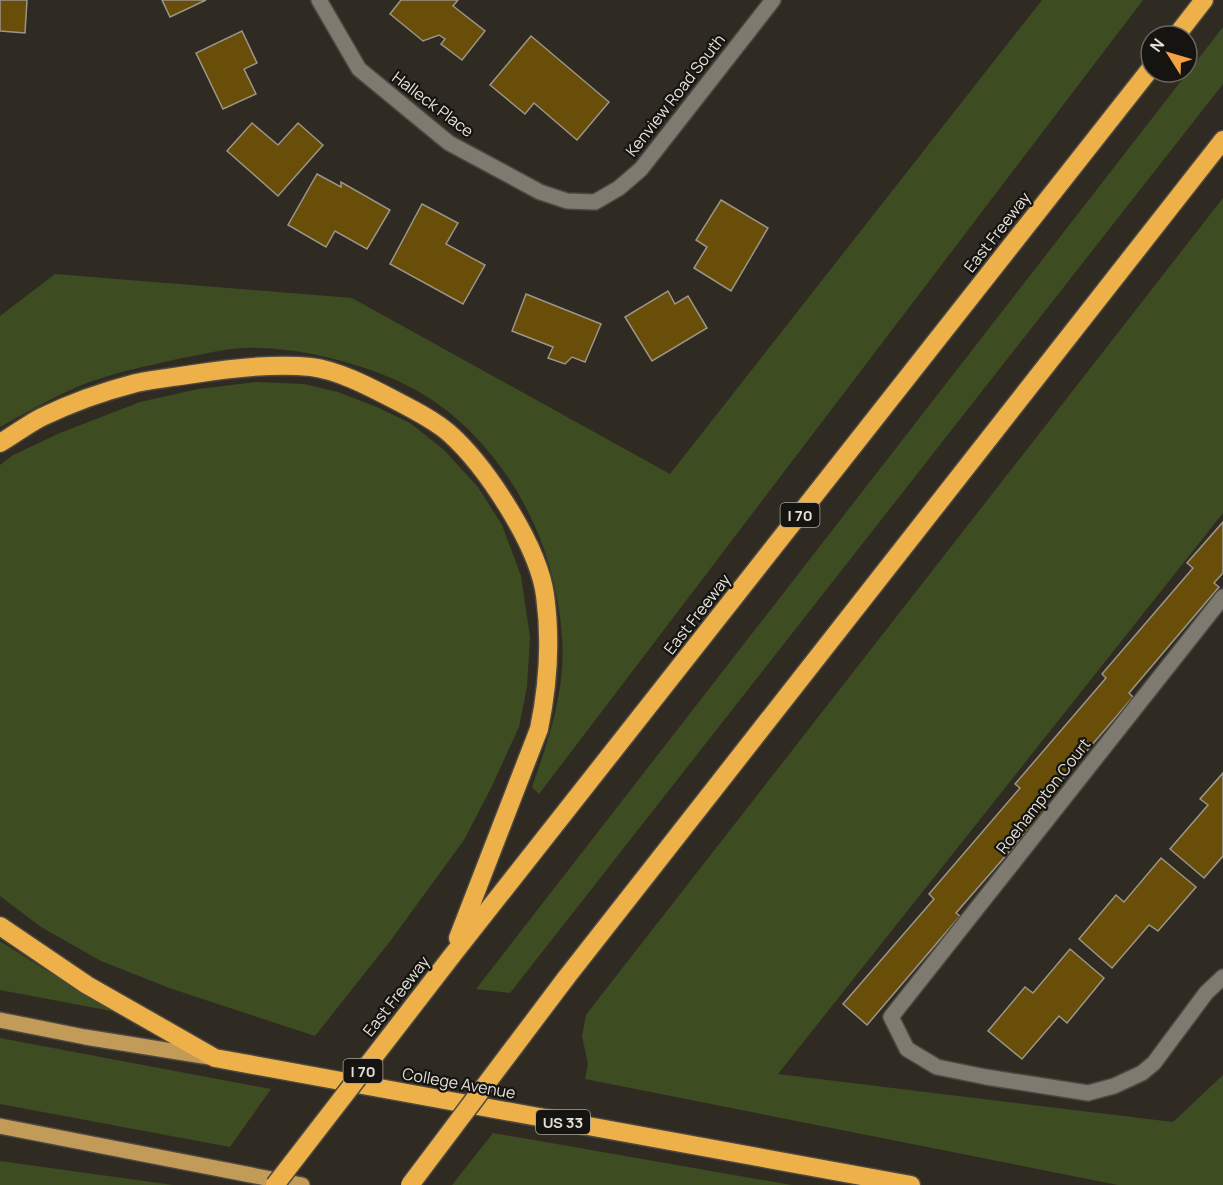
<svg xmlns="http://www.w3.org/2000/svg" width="1223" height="1185" font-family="Manrope,sans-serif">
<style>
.green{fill:#3d4c21}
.building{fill:#684e09;stroke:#9b958a;stroke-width:1.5}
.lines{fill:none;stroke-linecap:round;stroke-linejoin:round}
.minor-casing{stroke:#4c4841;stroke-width:18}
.major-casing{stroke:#4c4841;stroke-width:18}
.highway-casing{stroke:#4c4841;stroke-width:21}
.minor{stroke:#7f7a70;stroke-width:15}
.major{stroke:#c29b59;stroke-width:15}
.highway{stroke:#eeb149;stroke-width:18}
.highway-bridge-casing{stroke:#4c4841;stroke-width:21;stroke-linecap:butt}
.highway-bridge{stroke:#eeb149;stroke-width:18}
.labels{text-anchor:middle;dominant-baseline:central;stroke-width:4.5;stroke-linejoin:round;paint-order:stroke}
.shield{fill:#161410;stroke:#a6a39d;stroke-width:1.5}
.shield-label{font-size:15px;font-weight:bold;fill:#e3e0da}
.street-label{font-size:16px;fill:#e3e0da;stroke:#161410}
</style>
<rect width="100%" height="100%" fill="#2f2b22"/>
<g class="green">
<path d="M 1042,0 L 1143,0 L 539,794 L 532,787 C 549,739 566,689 562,637 C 556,546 512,458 438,404 C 393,371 317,350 262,348 C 235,346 208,353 182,358 C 147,366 110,373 77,387 C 50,399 25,413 0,427 L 0,316 L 55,274 L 352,298 L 670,474 Z"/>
<path d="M 1223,27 L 1223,84 L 510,993 L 476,989 Z"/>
<path d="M 1223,198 L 1223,513 L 778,1074 L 1173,1122 L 1223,1075 L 1223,1185 L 1118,1185 L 585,1079 L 588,1064 L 582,1036 L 586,1015 L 599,998 Z"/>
<path d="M 257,382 L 304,384 L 338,392 L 379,408 L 410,423 L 444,450 L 478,487 L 502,525 L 521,576 L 530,637 L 527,687 L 519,727 L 491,788 L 464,840 L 391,940 L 315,1036 L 172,989 L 101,961 L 41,927 L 0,896 L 0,465 L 13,455 L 60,433 L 140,402 L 198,389 Z"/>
<path d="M 0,941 L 44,969 L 122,1013 L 0,990 Z"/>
<path d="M 0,1038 L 271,1089 L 230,1147 L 0,1104 Z"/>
<path d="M 493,1133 L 792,1185 L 452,1185 Z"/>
<path d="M 0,1161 L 173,1185 L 0,1185 Z"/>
</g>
<g class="building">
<path d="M 0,0 L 27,0 L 25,33 L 0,31 Z"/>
<path d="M 162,0 L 206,0 L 170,17 Z"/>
<path d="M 401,0 L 458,0 L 453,6 L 485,31 L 462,60 L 441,44 L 445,39 L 439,35 L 423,41 L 390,14 Z"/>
<path d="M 242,31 L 257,63 L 244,69 L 256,94 L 223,109 L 196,53 Z"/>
<path d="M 531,36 L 609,102 L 577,140 L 534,103 L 525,114 L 490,85 Z"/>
<path d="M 252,123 L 278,145 L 298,123 L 323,145 L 278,196 L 227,151 Z"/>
<path d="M 317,174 L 341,187 L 341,182 L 390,210 L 367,249 L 335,231 L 326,247 L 288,225 Z"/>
<path d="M 721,200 L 768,228 L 731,291 L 694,268 L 707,247 L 696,240 Z"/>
<path d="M 422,204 L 458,223 L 446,244 L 485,265 L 463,304 L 390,264 Z"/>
<path d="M 668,291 L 675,304 L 688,296 L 707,328 L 652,361 L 625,317 Z"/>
<path d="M 526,294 L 601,324 L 585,362 L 572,357 L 565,364 L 548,358 L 553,347 L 512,331 Z"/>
<path d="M 1223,522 L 1223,573 L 1214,583 L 1219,587 L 1129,693 L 1133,697 L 1042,803 L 1048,807 L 956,913 L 960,916 L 867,1025 L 843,1004 L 934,899 L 929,894 L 1020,788 L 1015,784 L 1106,678 L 1102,674 L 1193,568 L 1187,563 Z"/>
<path d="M 1223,773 L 1223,856 L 1204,878 L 1170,849 L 1208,805 L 1200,799 Z"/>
<path d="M 1161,858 L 1196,887 L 1158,931 L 1149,925 L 1112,968 L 1079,939 L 1116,895 L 1124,902 Z"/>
<path d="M 1070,949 L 1104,978 L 1067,1023 L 1059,1016 L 1022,1059 L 988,1031 L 1025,987 L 1033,993 Z"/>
</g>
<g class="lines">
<defs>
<g id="minor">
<path d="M 319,0 L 359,69 L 449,143 L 540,192 L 567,201 L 595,202 L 619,188 L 641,169 L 773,0"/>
<path d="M 1223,597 L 891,1017 L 907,1049 L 937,1067 L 986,1077 L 1088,1093 L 1114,1086 L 1142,1073 L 1154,1063 L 1206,993 L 1223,977"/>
</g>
<g id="major">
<path d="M 0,1020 L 85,1037 L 209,1057"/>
<path d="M 0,1126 L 302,1185"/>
</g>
<g id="highway">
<path d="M 1176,36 L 1204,0"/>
<path d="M 0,443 C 14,435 28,424 42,417 C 71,403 105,391 136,383 C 155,379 175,377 194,374 C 232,368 273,363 311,367 C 337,370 368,386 391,398 C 410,408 433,419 449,433 C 486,466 538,545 545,595 C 551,639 548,686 539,729 L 458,938"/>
<path d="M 0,926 L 87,985 L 215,1058 L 911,1185"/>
<path d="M 451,957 L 1151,68"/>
<path d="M 566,978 L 1223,140"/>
</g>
</defs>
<use href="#minor" class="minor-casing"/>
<use href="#major" class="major-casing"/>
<use href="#highway" class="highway-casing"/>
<use href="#minor" class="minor"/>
<use href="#major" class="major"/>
<use href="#highway" class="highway"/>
<defs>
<g id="highway-bridge">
<path d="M 275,1185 L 451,957"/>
<path d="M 410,1185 L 566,978"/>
</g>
</defs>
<use href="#highway-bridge" class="highway-bridge-casing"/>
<use href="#highway-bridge" class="highway-bridge"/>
</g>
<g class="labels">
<g class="shield">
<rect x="780.5" y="503" width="39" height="24" rx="4.5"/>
<rect x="343.5" y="1059" width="39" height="24" rx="4.5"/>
<rect x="536" y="1110" width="54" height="24" rx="4.5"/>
</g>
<g class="shield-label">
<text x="800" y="515">I 70</text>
<text x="363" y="1071">I 70</text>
<text x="563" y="1122">US 33</text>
</g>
<g class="street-label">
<text transform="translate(675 95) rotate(-52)">Kenview Road South</text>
<text transform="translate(433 104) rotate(37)">Halleck Place</text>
<text transform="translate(997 232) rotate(-52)">East Freeway</text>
<text transform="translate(697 614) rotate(-52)">East Freeway</text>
<text transform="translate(1043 796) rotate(-52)">Roehampton Court</text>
<text transform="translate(396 996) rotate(-52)">East Freeway</text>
<text transform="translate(459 1083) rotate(10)">College Avenue</text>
</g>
</g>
<g transform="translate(1169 54) rotate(307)"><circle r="28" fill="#161410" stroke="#686661" stroke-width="1.5"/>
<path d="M0-4.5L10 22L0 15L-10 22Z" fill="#f4a344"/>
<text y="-9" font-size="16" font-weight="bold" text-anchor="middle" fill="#e3e0da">N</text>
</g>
</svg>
